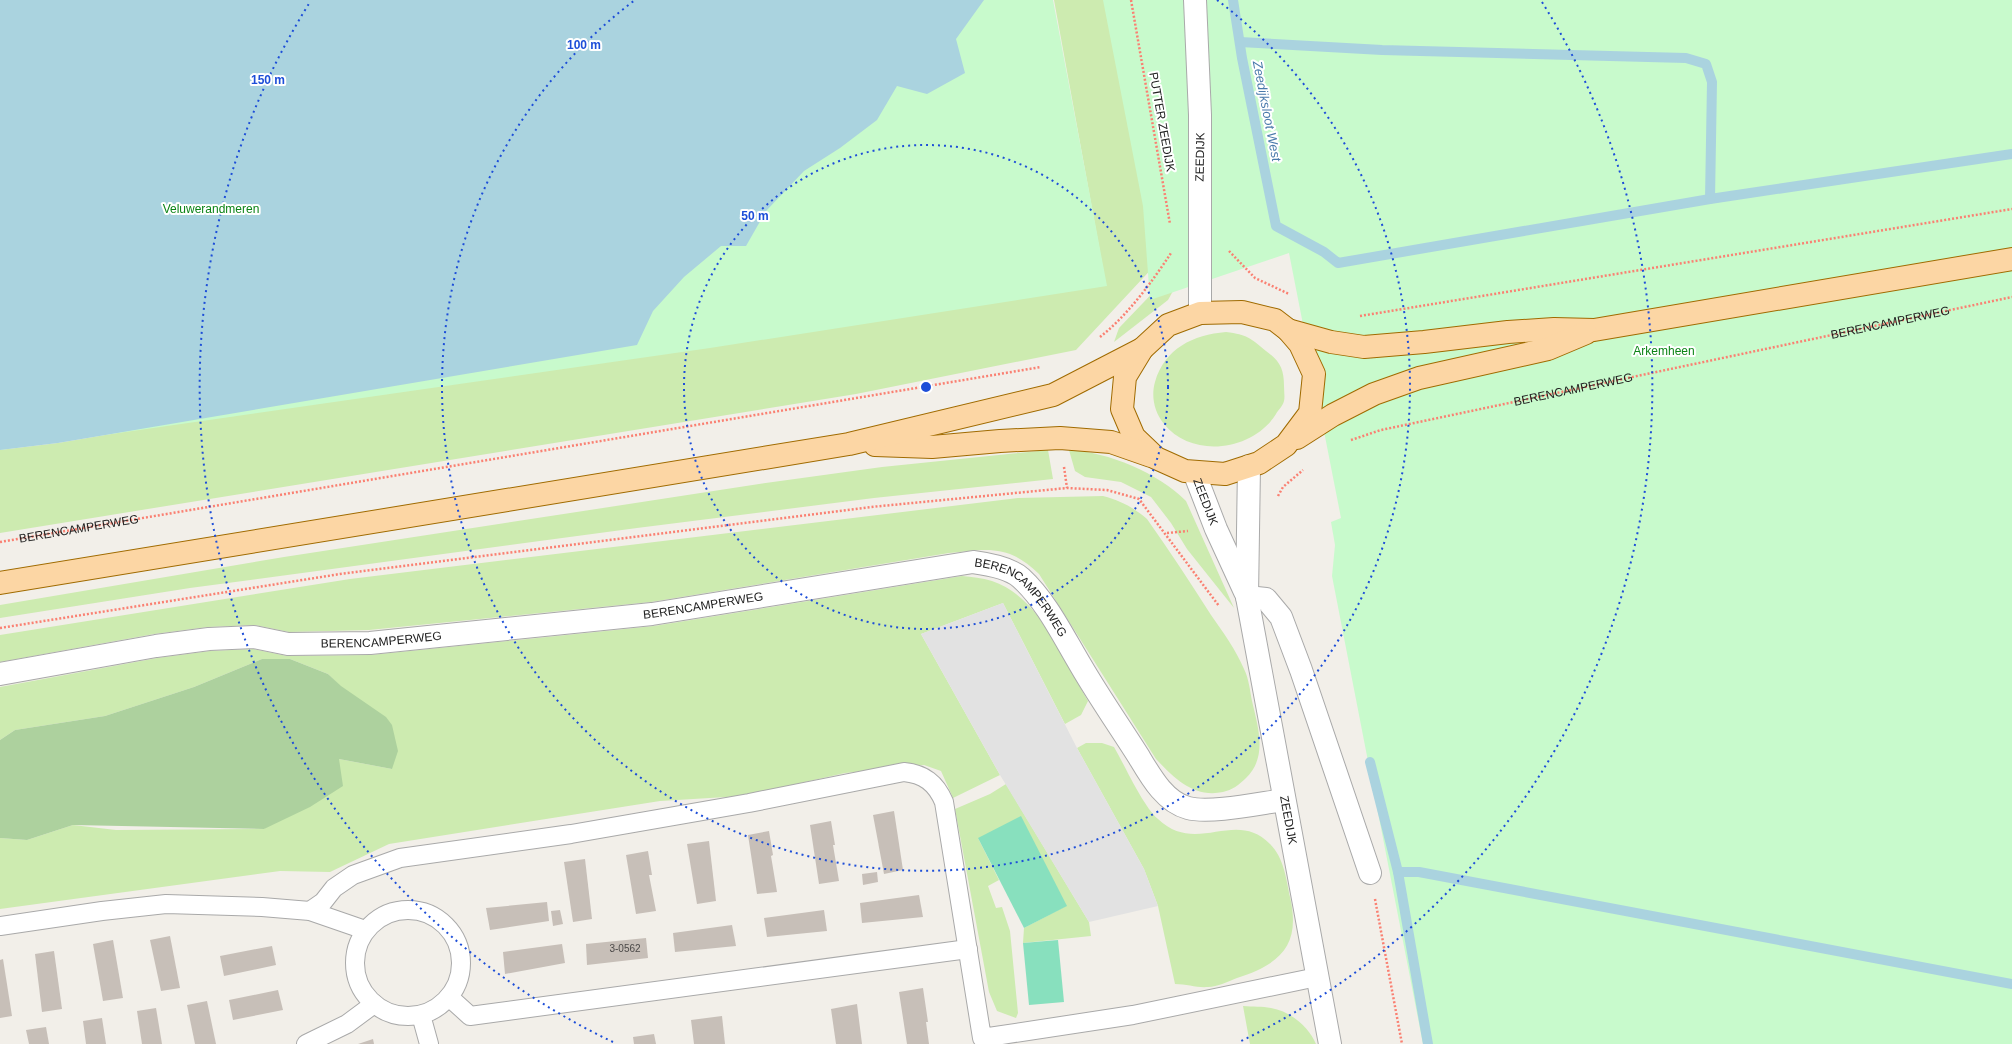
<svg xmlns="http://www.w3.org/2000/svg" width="2012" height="1044" font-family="Helvetica,sans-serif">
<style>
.grass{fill:#cdebb0}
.forest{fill:#add19e}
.park{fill:#c8facc}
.pitch{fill:#88e0be}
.parking{fill:#e2e2e2}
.water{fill:#aad3df}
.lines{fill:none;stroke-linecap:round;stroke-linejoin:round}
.stream{stroke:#aad3df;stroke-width:10}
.building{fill:#c7bfb8}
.lane-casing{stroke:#a9a9a9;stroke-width:20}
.street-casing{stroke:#a9a9a9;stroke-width:24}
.primary-casing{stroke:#a06b00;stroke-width:24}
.path{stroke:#fa8072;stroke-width:2.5;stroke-dasharray:2 2;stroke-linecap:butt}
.lane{stroke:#fff;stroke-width:18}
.street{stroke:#fff;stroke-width:22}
.primary{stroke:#fcd6a4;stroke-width:22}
.ring{fill:none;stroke:#1d4ed8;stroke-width:2;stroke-dasharray:2 4}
.labels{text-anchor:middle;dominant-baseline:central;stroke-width:4;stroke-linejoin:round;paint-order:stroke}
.number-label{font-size:10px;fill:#4b4948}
.street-label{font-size:12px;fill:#222;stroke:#fff}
.park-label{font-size:12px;fill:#0c8416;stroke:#fff}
.water-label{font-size:13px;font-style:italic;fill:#4a7aab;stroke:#fff}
.centre{fill:#1d4ed8;stroke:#fff;stroke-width:2}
.ring-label{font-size:12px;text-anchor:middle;font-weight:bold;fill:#1d4ed8;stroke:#fff;stroke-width:4;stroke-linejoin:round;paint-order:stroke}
</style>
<rect width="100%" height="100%" fill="#f2efe9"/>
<g class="grass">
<path d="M 1054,0 L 1126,0 L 1157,263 L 1076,350 L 856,394 L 0,533 L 0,450 L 58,443 L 637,345 L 1106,285 Z"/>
<path d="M 1165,280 L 1178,282 L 1168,300 L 1114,342 L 1119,328 Z"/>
<path d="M 1226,332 C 1248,335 1249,337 1266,351 C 1280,361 1284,369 1284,386 C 1284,391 1285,397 1284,401 C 1283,406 1278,410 1276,414 C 1253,451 1192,459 1164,424 C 1154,412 1151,396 1155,382 C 1165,348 1193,335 1226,332 Z"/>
<path d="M 1048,450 L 1053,479 L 874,498 L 637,528 L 190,588 L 0,618 L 0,605 L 284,557 L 759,484 L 882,467 Z"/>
<path d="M 1069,450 C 1109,452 1158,473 1186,501 L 1234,608 L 1187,549 L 1171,523 L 1151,497 L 1121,482 L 1085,477 L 1075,471 Z"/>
<path d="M 1103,496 C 1121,501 1133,507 1147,519 C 1169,550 1190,582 1211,615 C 1223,632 1236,650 1244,669 C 1249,679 1250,691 1252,701 C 1258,727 1268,757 1246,778 C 1239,785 1232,790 1223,792 C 1194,798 1175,779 1156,759 L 1039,574 C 1008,544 988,549 949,553 L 651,602 L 369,630 L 289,632 L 255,625 L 208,627 L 154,634 L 0,662 L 0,635 L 350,579 L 1018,498 Z"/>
<path d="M 962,576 C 972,577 982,578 992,581 C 1040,597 1064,660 1088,701 L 1081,715 L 1065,724 L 1003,603 L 921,634 L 1000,775 L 953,798 L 941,771 L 924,765 L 845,773 L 743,796 L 660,801 L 389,844 L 330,872 L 280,871 L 0,909 L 0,838 L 27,840 L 73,825 L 116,830 L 264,829 L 339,759 L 392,769 L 340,686 L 328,674 L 290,659 L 262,659 L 194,687 L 105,716 L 15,730 L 0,740 L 0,687 L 157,658 L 210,651 L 253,649 L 287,656 L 370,655 L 654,626 Z"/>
<path d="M 1086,743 L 1102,743 L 1114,747 C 1125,766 1143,806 1158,819 C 1197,856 1235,808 1270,844 C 1284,858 1286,878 1290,897 C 1301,945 1281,964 1237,978 C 1229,981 1217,987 1208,987 C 1197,988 1187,984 1175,984 L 1158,906 L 1144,869 L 1077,748 Z"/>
<path d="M 1006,784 L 1089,922 L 1091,936 L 1023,943 L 1024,928 L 1066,906 L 978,838 L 999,880 L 988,886 L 996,908 L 1002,907 L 1010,931 L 1018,1013 L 1016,1018 L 997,1011 L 989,992 L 955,809 L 990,794 Z"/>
<path d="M 1243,1006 C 1253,1007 1262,1006 1271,1008 C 1290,1011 1309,1027 1316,1044 L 1250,1044 Z"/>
</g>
<path class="forest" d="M 262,659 L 290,659 L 328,674 L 341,686 L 386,717 L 392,725 L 398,751 L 392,769 L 339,759 L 343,786 L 310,807 L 264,829 L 73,825 L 27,840 L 0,838 L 0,740 L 15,730 L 105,716 L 194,687 Z"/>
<g class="park">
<path d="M 0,0 L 1053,0 L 1107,286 L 710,348 L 0,450 Z"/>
<path d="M 1103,0 L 2012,0 L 2012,1044 L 1423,1044 L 1332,576 L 1335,545 L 1331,522 L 1341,518 L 1289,253 L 1150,300 L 1143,206 Z"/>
</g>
<g class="pitch">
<path d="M 1021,816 L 1067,906 L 1024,928 L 978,838 Z"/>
<path d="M 1058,940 L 1064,1002 L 1029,1005 L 1023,943 Z"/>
</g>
<path class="parking" d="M 1003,603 L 1077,748 L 1144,869 L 1158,906 L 1089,922 L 1000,775 L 921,634 Z"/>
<path class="water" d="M 0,0 L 984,0 L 956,39 L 965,73 L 927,94 L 897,86 L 877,120 L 840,148 L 804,171 L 766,211 L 746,246 L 721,246 L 684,277 L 653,311 L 637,345 L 58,443 L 0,450 Z"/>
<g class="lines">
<g class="stream">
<path d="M 1233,0 L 1242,58 L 1276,226 L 1324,252 L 1338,263 L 1710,199 L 2012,154"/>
<path d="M 1240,42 L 1382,50 L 1686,58 L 1706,64 L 1712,82 L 1710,199"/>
<path d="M 1370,762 L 1398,872 L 1428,1044"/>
<path d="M 1398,872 L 1419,872 L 2012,984"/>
</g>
</g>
<g class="building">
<path d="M 894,811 L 903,870 L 884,874 L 873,815 Z"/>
<path d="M 831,821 L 835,845 L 833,845 L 839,881 L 819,884 L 810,825 Z"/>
<path d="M 769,831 L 773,855 L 771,856 L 777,892 L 757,894 L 748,835 Z"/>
<path d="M 709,841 L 716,901 L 697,904 L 687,844 Z"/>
<path d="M 648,851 L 652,875 L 649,875 L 656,911 L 636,914 L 626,855 Z"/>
<path d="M 585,859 L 592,919 L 573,922 L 564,862 Z"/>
<path d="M 877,872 L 878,882 L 863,885 L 862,874 Z"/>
<path d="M 919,895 L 923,917 L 862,923 L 860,903 Z"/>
<path d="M 547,902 L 549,921 L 490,930 L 486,908 Z"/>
<path d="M 560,910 L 563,924 L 553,926 L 551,911 Z"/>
<path d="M 824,910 L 827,931 L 767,937 L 764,918 Z"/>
<path d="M 732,925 L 736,946 L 675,952 L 673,933 Z"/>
<path d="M 170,936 L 180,988 L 161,991 L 150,940 Z"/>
<path d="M 646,938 L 648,958 L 587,965 L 586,944 Z"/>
<path d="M 113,940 L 123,998 L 103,1001 L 93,944 Z"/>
<path d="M 562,944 L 565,963 L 505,974 L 503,952 Z"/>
<path d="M 272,946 L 276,965 L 224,976 L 220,956 Z"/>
<path d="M 54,951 L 62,1009 L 42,1012 L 35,954 Z"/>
<path d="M 3,959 L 12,1016 L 0,1018 L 0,960 Z"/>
<path d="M 923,988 L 928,1022 L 926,1022 L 929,1044 L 907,1044 L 899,992 Z"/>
<path d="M 278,990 L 283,1010 L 233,1020 L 229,1000 Z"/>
<path d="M 207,1001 L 216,1044 L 195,1044 L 187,1005 Z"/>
<path d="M 857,1004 L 862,1044 L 836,1044 L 831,1009 Z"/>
<path d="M 156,1008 L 162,1044 L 142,1044 L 137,1011 Z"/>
<path d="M 722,1016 L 725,1044 L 694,1044 L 691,1020 Z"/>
<path d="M 102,1018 L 106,1044 L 86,1044 L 83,1021 Z"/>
<path d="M 46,1027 L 49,1044 L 29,1044 L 26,1030 Z"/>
<path d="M 654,1034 L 656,1044 L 634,1044 L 633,1037 Z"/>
<path d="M 373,1039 L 374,1044 L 358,1044 Z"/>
</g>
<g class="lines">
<defs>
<g id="lane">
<circle cx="408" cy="963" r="53"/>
<path d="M 310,911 L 323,902 L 334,888 L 353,875 L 400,858 L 571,834 L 749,803 L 904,772 C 924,774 936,783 944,802 L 982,1038 L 1133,1015 L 1317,977"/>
<path d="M 0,926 L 102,911 L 166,904 L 262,907 L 310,911 L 365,930"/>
<path d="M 449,997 L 470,1016 L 968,949"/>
<path d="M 421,1015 L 429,1044"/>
<path d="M 306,1044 L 347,1024 L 374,1004"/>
</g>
<g id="street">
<path d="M 1195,0 L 1200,115 L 1200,313"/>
<path id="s3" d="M 1249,466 L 1247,597 L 1330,1044"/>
<path id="s4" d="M 1194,472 L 1216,529 L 1245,592"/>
<path d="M 1247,597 L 1266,599 L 1281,617 L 1301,670 L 1370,873"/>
<path id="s5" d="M 0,674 L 156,646 L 209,639 L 254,637 L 288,644 L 370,643 L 652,614 L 973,562 C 988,564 1010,568 1021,578 C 1047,602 1063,636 1081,666 C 1099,697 1120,727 1139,757 C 1151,777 1165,802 1188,808 C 1210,814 1261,803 1284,800"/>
</g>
<g id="primary">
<path d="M 1242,312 L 1275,320 L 1288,330 L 1300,344 L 1314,374 L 1310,413 L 1286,445 L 1259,463 L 1225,474 L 1185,471 L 1156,458 L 1134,437 L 1122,409 L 1125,377 L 1142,349 L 1168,325 L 1200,313 Z"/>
<path d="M 1288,330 L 1331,342 L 1364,347 L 1424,342 L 1508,332 L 1554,329 L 1594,330 L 2012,259"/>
<path d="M 1297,438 L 1333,415 L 1374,394 L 1419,378 L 1548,349 L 1586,333"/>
<path d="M 875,445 L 932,447 L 1000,441 L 1060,438 L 1111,442 L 1151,456"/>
<path d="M 0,583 L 849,444 L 1053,395 L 1142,349"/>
</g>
</defs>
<use href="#lane" class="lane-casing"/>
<use href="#street" class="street-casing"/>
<use href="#primary" class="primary-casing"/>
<g class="path">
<path d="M 1131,0 L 1170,224"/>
<path d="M 1229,251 L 1255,278 L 1289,294"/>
<path d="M 1360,316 L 2012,209"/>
<path d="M 1100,337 C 1127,316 1152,282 1171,253"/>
<path id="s1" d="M 1351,440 L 1381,430 L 2012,297"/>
<path d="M 1064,467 L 1067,488"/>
<path d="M 1278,496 L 1283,487 L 1303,470"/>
<path d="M 1167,533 L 1188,531"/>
<path id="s2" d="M 0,542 L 1041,367"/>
<path d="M 0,628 L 340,574 L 871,507 L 1067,488 L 1107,490 L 1139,499 L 1219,606"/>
<path d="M 1375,899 L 1402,1044"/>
</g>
<use href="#lane" class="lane"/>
<use href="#street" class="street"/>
<use href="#primary" class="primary"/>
</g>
<g class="ring">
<circle cx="926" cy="387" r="242"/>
<path d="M1217 0A484 484 0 1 1 635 0"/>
<path d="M613 1042A726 726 0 0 1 310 2M1542 2A726 726 0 0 1 1239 1042"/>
</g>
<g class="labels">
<g class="number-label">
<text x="625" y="948">3-0562</text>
</g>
<g class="street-label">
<text transform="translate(1162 122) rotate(80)">PUTTER ZEEDIJK</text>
<text transform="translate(1200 157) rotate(-89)">ZEEDIJK</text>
<text stroke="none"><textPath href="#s1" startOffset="552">BERENCAMPERWEG</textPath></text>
<text stroke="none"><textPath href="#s1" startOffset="228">BERENCAMPERWEG</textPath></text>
<text stroke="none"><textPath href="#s4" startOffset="32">ZEEDIJK</textPath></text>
<text stroke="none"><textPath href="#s2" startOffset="80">BERENCAMPERWEG</textPath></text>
<text stroke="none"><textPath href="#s5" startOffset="1045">BERENCAMPERWEG</textPath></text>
<text stroke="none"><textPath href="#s5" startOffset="709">BERENCAMPERWEG</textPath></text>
<text stroke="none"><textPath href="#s5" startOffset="385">BERENCAMPERWEG</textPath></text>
<text stroke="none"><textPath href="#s3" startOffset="358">ZEEDIJK</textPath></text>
</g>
<g class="park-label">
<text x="211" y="209">Veluwerandmeren</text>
<text x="1664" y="351">Arkemheen</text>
</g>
<g class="water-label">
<text transform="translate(1267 111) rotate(79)">Zeedijksloot West</text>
</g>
</g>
<circle cx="926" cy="387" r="6" class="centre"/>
<g class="ring-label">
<text x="584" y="49">100 m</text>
<text x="268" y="84">150 m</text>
<text x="755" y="220">50 m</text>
</g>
</svg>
